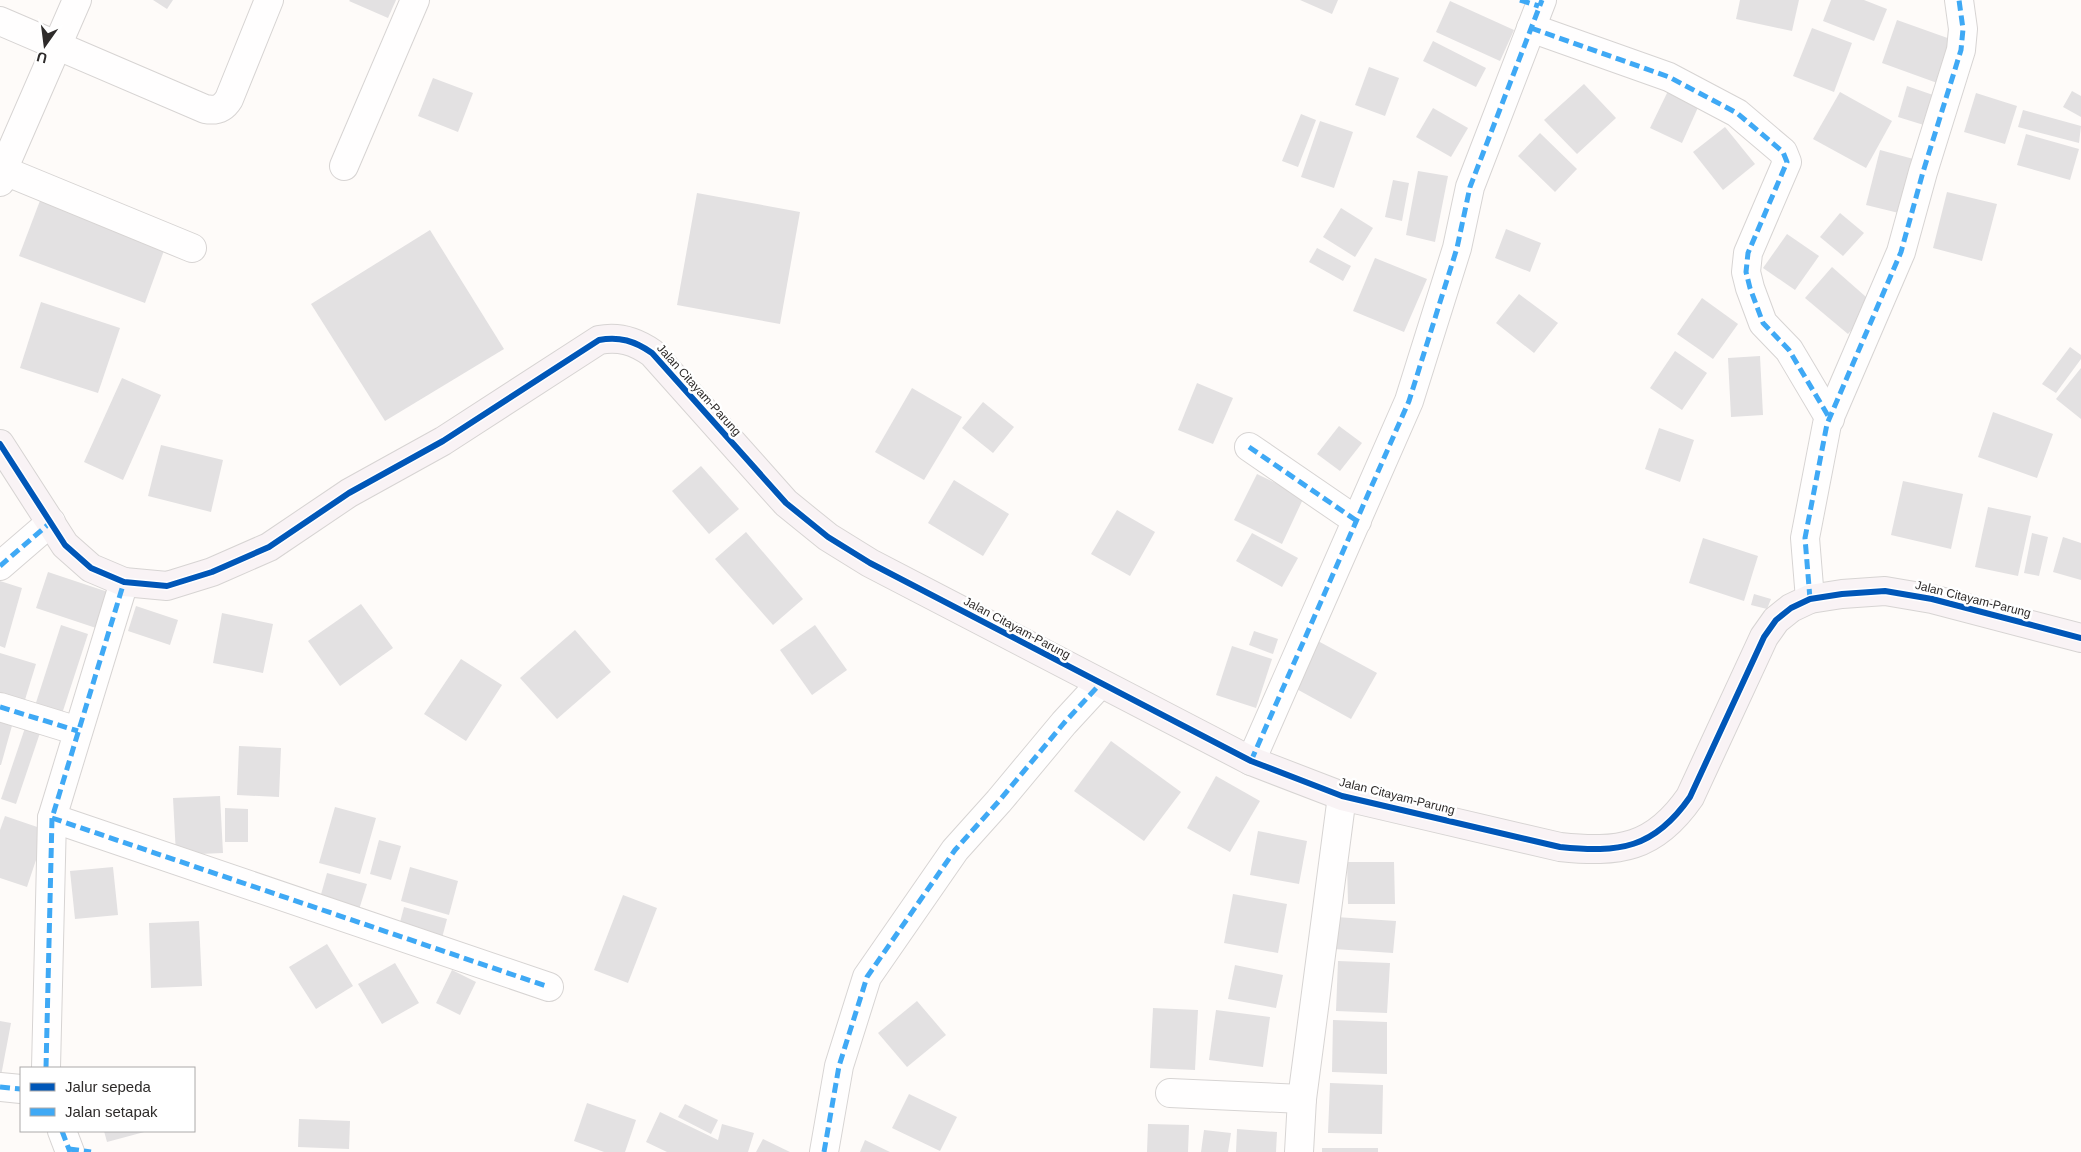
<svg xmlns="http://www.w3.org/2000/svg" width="2081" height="1152" font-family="Helvetica,sans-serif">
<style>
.building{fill:#e3e1e2}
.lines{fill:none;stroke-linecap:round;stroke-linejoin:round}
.street-casing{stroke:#d7d4d3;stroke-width:30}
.secondary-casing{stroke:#d7d4d3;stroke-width:30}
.street{stroke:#fffefe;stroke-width:28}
.secondary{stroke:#f9f3f5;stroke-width:28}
.quiet{stroke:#3fa9f5;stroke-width:5;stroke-dasharray:10 5;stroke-linecap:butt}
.cycleway-casing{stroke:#fff;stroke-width:9}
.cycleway{stroke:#0057b8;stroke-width:6}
.labels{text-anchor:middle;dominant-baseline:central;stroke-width:5;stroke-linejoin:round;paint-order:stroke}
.street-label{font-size:12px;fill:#2e2b2a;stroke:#fff}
</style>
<rect width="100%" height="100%" fill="#fefbf9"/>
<g class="building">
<path d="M 153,0 L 173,0 L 167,9 Z"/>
<path d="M 350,0 L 396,0 L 388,18 L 349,1 Z"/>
<path d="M 1300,0 L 1338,0 L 1332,14 Z"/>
<path d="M 1740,0 L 1799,0 L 1792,31 L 1736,19 Z"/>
<path d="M 1831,0 L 1864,0 L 1887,9 L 1874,41 L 1823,21 Z"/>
<path d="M 1450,1 L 1514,30 L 1500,61 L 1436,32 Z"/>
<path d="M 1897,20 L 1956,41 L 1940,84 L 1882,63 Z"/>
<path d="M 1812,28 L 1852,43 L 1834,92 L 1793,76 Z"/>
<path d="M 1433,41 L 1486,68 L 1476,87 L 1423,61 Z"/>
<path d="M 1369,67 L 1399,78 L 1385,116 L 1355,105 Z"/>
<path d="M 433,78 L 473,93 L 458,132 L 418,116 Z"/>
<path d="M 1584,84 L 1616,118 L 1577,154 L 1544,120 Z"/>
<path d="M 1907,86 L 1936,96 L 1927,126 L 1898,117 Z"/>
<path d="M 1669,89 L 1700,103 L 1682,143 L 1650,128 Z"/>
<path d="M 2072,91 L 2081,96 L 2081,117 L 2063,107 Z"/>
<path d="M 1840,92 L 1892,121 L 1866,168 L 1813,139 Z"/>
<path d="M 1976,93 L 2017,106 L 2005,144 L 1964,132 Z"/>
<path d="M 1433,108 L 1468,128 L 1451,157 L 1416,137 Z"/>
<path d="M 2023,110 L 2081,126 L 2079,143 L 2018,127 Z"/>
<path d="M 1301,114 L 1316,120 L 1298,167 L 1282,161 Z"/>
<path d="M 1320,121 L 1353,132 L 1334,188 L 1301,177 Z"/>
<path d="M 1725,127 L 1755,164 L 1723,190 L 1693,152 Z"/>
<path d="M 1540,133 L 1577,169 L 1555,192 L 1518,156 Z"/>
<path d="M 2026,134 L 2079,149 L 2070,180 L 2017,165 Z"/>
<path d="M 1880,150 L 1921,161 L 1907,215 L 1866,205 Z"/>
<path d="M 1418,171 L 1448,176 L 1435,242 L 1406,235 Z"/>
<path d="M 1393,180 L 1409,183 L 1402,221 L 1385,217 Z"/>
<path d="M 1947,192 L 1997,204 L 1982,261 L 1933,248 Z"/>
<path d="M 697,193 L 800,212 L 780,324 L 677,305 Z"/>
<path d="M 41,198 L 166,245 L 145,303 L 19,256 Z"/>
<path d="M 1341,208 L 1373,228 L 1355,257 L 1323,237 Z"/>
<path d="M 1840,213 L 1864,233 L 1843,256 L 1820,237 Z"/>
<path d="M 1506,229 L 1541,243 L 1530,272 L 1495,258 Z"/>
<path d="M 430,230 L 504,349 L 385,421 L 311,304 Z"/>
<path d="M 1787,234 L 1819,256 L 1795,290 L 1763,268 Z"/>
<path d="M 1317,248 L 1351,266 L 1343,281 L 1309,262 Z"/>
<path d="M 1375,258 L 1427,279 L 1404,332 L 1353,311 Z"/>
<path d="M 1832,267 L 1874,304 L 1848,334 L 1805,298 Z"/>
<path d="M 1519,294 L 1558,323 L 1534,353 L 1496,323 Z"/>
<path d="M 1702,298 L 1738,324 L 1713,359 L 1677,334 Z"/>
<path d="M 41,302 L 120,328 L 98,393 L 20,368 Z"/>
<path d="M 2070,347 L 2081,355 L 2081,359 L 2056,393 L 2042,384 Z"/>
<path d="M 1675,351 L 1707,373 L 1682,410 L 1650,388 Z"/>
<path d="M 1760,356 L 1763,415 L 1731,417 L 1728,358 Z"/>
<path d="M 2081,368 L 2081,419 L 2056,399 Z"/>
<path d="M 122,378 L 161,395 L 123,480 L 84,462 Z"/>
<path d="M 1197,383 L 1233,398 L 1213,444 L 1178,430 Z"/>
<path d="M 912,388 L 962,417 L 924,480 L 875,452 Z"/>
<path d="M 983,402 L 1014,427 L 993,453 L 962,428 Z"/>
<path d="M 1993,412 L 2053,434 L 2037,478 L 1978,457 Z"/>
<path d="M 1339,426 L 1362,443 L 1340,471 L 1317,454 Z"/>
<path d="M 1659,428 L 1694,440 L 1680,482 L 1645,469 Z"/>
<path d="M 161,445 L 223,460 L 211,512 L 148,496 Z"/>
<path d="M 701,466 L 739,509 L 709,534 L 672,491 Z"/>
<path d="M 1257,474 L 1304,497 L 1282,544 L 1234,520 Z"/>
<path d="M 954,480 L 1009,514 L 983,556 L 928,523 Z"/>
<path d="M 1903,481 L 1963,494 L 1951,549 L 1891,535 Z"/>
<path d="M 1988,507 L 2031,516 L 2018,576 L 1975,567 Z"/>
<path d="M 1117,510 L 1155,532 L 1130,576 L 1091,554 Z"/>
<path d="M 746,532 L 803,599 L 773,625 L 715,559 Z"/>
<path d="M 1252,533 L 1298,558 L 1282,587 L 1236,561 Z"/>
<path d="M 2032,533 L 2048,537 L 2039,576 L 2024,573 Z"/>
<path d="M 2063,537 L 2081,543 L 2081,580 L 2053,572 Z"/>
<path d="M 1703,538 L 1758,556 L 1744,601 L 1689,583 Z"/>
<path d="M 48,572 L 108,592 L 96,628 L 36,608 Z"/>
<path d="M 0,581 L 22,588 L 5,648 L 0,646 Z"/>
<path d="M 1754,594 L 1771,599 L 1767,609 L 1751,605 Z"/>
<path d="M 361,604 L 393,648 L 340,686 L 308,641 Z"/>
<path d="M 136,606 L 178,620 L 170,645 L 128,631 Z"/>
<path d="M 222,613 L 273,624 L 263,673 L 213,663 Z"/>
<path d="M 61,625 L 88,634 L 60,720 L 33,712 Z"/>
<path d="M 815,625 L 847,670 L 812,695 L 780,650 Z"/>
<path d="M 575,630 L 611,672 L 557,719 L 520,678 Z"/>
<path d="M 1254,631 L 1278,639 L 1273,654 L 1249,645 Z"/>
<path d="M 1318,641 L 1377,673 L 1351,719 L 1293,687 Z"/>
<path d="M 1232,646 L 1272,659 L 1256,708 L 1216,695 Z"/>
<path d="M 0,653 L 36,664 L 24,703 L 0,696 Z"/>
<path d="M 461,659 L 502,685 L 466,741 L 424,714 Z"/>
<path d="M 0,711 L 15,715 L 1,765 L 0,765 Z"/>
<path d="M 28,719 L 43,724 L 16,804 L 1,799 Z"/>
<path d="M 1111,741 L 1181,792 L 1144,841 L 1074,791 Z"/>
<path d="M 239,746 L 281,748 L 279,797 L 237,795 Z"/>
<path d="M 1216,776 L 1260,801 L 1230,852 L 1187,828 Z"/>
<path d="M 220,796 L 223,853 L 176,855 L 173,798 Z"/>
<path d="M 335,807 L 376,818 L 360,874 L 319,863 Z"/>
<path d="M 225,808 L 248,809 L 248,842 L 225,842 Z"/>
<path d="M 5,816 L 46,830 L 27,887 L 0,878 L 0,830 Z"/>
<path d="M 1258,831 L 1307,841 L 1299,884 L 1250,875 Z"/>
<path d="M 379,840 L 401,846 L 391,880 L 370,874 Z"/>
<path d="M 1347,862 L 1394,862 L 1395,904 L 1348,904 Z"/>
<path d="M 113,867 L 118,915 L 75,919 L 70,871 Z"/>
<path d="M 410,867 L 458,881 L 449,915 L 401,901 Z"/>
<path d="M 327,873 L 367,884 L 357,916 L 318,905 Z"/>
<path d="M 1233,894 L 1287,904 L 1278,953 L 1224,943 Z"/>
<path d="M 623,895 L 657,908 L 628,983 L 594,970 Z"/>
<path d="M 404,907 L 447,919 L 442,938 L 399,926 Z"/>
<path d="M 1336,917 L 1396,921 L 1393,953 L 1334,949 Z"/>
<path d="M 199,921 L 202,986 L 151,988 L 149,923 Z"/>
<path d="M 327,944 L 353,986 L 316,1009 L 289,967 Z"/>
<path d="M 1338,961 L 1390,963 L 1387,1013 L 1336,1011 Z"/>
<path d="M 395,963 L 419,1003 L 382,1024 L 358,984 Z"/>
<path d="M 1235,965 L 1283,975 L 1276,1008 L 1228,999 Z"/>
<path d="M 452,970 L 476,982 L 460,1015 L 436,1003 Z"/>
<path d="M 917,1001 L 946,1035 L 907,1067 L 878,1033 Z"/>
<path d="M 1153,1008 L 1198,1010 L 1195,1070 L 1150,1068 Z"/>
<path d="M 1216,1010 L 1270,1017 L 1263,1067 L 1209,1060 Z"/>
<path d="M 1333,1020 L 1387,1022 L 1387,1074 L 1332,1072 Z"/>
<path d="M 0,1021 L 11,1023 L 1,1076 L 0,1076 Z"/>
<path d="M 1330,1083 L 1383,1085 L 1382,1134 L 1328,1133 Z"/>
<path d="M 909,1094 L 957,1117 L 940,1151 L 892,1128 Z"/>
<path d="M 587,1103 L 636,1120 L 625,1152 L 604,1152 L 574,1141 Z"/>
<path d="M 685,1104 L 718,1120 L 711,1134 L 678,1117 Z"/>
<path d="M 660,1112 L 718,1140 L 722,1124 L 754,1133 L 748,1152 L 667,1152 L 646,1142 Z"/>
<path d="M 299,1119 L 350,1121 L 349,1149 L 298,1147 Z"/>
<path d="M 1148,1124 L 1189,1125 L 1188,1152 L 1147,1152 Z"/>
<path d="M 1237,1129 L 1277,1132 L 1276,1152 L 1236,1152 Z"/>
<path d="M 1204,1130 L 1231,1133 L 1228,1152 L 1201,1152 Z"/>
<path d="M 104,1131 L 148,1131 L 107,1142 Z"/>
<path d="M 763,1139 L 790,1152 L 756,1152 Z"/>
<path d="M 865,1140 L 890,1152 L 860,1152 Z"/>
<rect x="1322" y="1148" width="56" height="4"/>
</g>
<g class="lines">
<defs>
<g id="street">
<path d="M 0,21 L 205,109 C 216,111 223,109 229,99 L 269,0"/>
<path d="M 1531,28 L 1669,77 L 1737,113 L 1783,152 L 1787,162 L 1748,253 L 1746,272 L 1750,288 L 1763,323 L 1789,350 L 1830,419"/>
<path d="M 344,166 L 415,0"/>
<path d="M 0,169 L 192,248"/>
<path d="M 0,182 L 3,170 L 77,0"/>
<path d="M 1249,447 L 1357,521"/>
<path d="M 0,566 L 51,522"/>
<path d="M 1810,599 L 1805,538 L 1827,424 L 1901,252 L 1923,172 L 1961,50 L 1963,29 L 1959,0"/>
<path d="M 0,707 L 78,731"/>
<path d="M 1251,761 L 1409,401 L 1457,248 L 1470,187 L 1542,0"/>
<path d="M 52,818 L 549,987"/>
<path d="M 46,1068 L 52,818 L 124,582"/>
<path d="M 0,1087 L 21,1089"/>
<path d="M 1170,1093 L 1302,1099"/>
<path d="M 62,1131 L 70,1152"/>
<path d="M 824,1152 L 839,1066 L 867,977 L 955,850 L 999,801 L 1064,723 L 1100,684"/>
<path d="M 1299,1152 L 1302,1099 L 1342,796"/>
</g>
<path id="secondary" d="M 0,444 L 65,545 L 91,568 L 124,582 L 167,586 L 212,572 L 269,547 L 349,493 L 443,441 L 599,340 C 619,336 635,341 652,353 L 786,503 L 828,537 L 870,563 L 1251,761 L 1342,796 L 1560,847 C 1619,853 1654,849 1690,797 L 1764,637 L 1776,620 L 1791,608 L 1810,599 L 1842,594 L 1885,591 L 1932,599 L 2081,638"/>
</defs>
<use href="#street" class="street-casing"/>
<use href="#secondary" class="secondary-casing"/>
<use href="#street" class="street"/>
<use href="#secondary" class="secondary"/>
<g class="quiet">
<path d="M 1520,0 L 1539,6"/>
<path d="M 1531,28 L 1669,77 L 1737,113 L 1783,152 L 1787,162 L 1748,253 L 1746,272 L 1750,288 L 1763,323 L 1789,350 L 1830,419"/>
<path d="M 1249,447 L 1357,521"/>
<path d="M 0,566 L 51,522"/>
<path d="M 1810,599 L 1805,538 L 1827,424 L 1901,252 L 1923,172 L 1961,50 L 1963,29 L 1959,0"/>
<path d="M 0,707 L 78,731"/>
<path d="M 1251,761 L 1409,401 L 1457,248 L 1470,187 L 1542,0"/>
<path d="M 52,818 L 549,987"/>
<path d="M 46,1068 L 52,818 L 124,582"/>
<path d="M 0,1087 L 21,1089"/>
<path d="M 62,1131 L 70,1152"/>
<path d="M 69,1149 L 91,1152"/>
<path d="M 824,1152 L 839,1066 L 867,977 L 955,850 L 999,801 L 1064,723 L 1100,684"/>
</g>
<defs>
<path id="cycleway" d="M 0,444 L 65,545 L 91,568 L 124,582 L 167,586 L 212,572 L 269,547 L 349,493 L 443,441 L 599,340 C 619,336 635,341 652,353 L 786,503 L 828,537 L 870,563 L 1251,761 L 1342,796 L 1560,847 C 1619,853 1654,849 1690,797 L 1764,637 L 1776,620 L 1791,608 L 1810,599 L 1842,594 L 1885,591 L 1932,599 L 2081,638"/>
</defs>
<use href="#cycleway" class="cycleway-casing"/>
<use href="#cycleway" class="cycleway"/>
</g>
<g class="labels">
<g class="street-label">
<text transform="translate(699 390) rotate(48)">Jalan Citayam-Parung</text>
<text transform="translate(1973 599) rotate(14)">Jalan Citayam-Parung</text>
<text transform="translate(1017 628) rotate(28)">Jalan Citayam-Parung</text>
<text transform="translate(1397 796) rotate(14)">Jalan Citayam-Parung</text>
</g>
</g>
<rect x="20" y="1067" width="175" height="65" fill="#ffffff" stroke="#abaaaa"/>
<rect x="30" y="1083" width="25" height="8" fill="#0057b8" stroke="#abaaaa"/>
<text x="65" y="1092" font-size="15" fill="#2e2b2a">Jalur sepeda</text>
<rect x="30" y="1108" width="25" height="8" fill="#3fa9f5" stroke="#abaaaa"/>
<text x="65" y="1117" font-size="15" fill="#2e2b2a">Jalan setapak</text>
<g transform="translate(45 45) rotate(194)" stroke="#ffffff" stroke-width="4" paint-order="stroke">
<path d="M0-4L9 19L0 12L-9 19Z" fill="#2e2b2a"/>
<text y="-8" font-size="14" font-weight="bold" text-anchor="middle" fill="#2e2b2a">U</text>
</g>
</svg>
